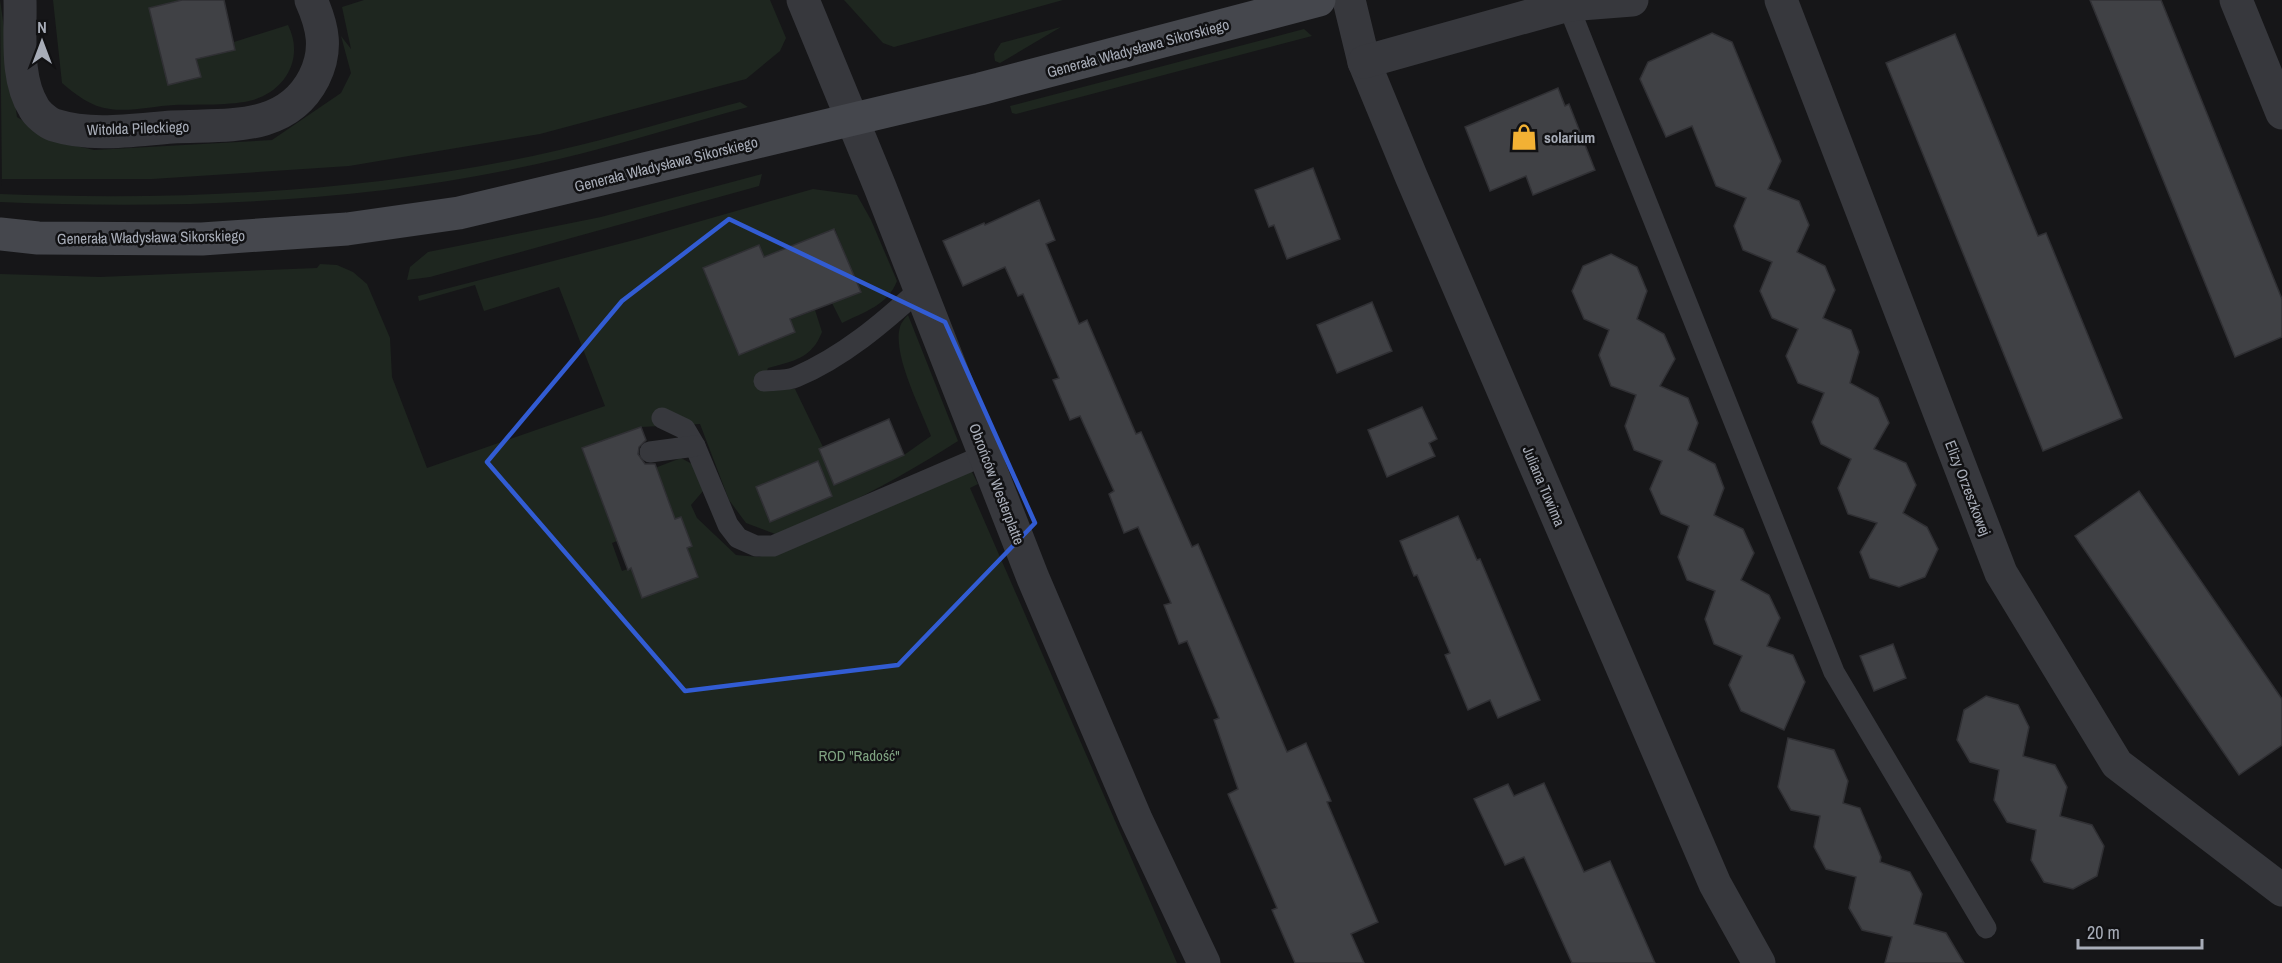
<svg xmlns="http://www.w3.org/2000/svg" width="2282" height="963" font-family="'Archivo Narrow',sans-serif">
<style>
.green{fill:#1e261f}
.building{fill:#404145;stroke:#303034;stroke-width:1.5}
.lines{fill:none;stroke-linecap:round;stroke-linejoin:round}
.lane{stroke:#37383d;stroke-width:21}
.street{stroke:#37383d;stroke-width:33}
.secondary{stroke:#45474d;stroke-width:33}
.marked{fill:none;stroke:#325cd3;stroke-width:4.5;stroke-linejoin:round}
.labels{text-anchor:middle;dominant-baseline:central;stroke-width:5;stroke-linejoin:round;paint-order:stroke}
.street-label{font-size:15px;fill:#a8adb8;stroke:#111113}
.poi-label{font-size:15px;font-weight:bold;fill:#a8adb8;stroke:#111113;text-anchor:start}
.park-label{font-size:15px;fill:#7fa381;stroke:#111113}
</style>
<rect width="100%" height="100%" fill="#161618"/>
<g class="green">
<path d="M 0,0 L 17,117 L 55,141 L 94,150 L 272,140 L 341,93 L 351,73 L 341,36 L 351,49 L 342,7 L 364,0 L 770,0 L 786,38 L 780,51 L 746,79 L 540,134 L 349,166 L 152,179 L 2,179 L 2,186 Z"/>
<path d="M 53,0 L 181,0 L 149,8 L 168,85 L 200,77 L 196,59 L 235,50 L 234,42 L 288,25 C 304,57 287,90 253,100 C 232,106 197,104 174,105 C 154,106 130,112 110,109 C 91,107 75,94 62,83 Z"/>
<path d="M 844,0 L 1063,0 L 894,47 L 883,43 Z"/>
<path d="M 1061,27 L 1000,63 L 995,61 L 994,54 L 1001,43 Z"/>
<path d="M 1304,29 L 1312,36 L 1016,114 L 1012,113 L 1010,106 Z"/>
<path d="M 740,102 L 748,107 C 685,124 622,144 559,159 C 376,202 187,210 0,202 L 0,194 C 186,201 374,192 555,151 C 617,137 678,118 740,102 Z"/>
<path d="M 762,174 L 759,186 L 430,277 L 407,280 L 410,267 L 428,252 L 601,217 Z"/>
<path d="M 813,189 L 857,195 L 871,220 L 897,281 C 888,305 864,312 842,323 L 832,303 L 860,292 L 835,229 L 764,257 L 739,355 L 795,332 L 790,320 L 815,310 L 822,332 C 812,358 794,361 768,368 L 761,388 L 795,389 L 823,447 L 819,449 L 834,485 L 904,455 L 931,436 C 921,409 892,354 900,327 C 901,323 905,318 908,315 L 958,441 C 900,478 839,511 775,534 L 746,523 L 729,500 L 700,424 L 641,427 L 582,448 L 617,541 L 612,543 L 622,571 L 692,546 L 675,519 L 665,490 L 655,493 L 647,471 L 681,458 L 692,464 L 703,491 L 691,505 L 697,518 L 736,555 L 759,557 L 970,468 L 978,484 L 970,488 L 1177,963 L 0,963 L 0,274 L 100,277 L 317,268 L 320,264 L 337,265 L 353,272 L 367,284 L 390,338 L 392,377 L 427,468 L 605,406 L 559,287 L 484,311 L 475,285 L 419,301 L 418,296 L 638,239 Z"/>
</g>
<g class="building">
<path d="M 182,0 L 224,0 L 235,50 L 196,59 L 201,77 L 168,85 L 149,8 Z"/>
<path d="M 2090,0 L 2161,0 L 2282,299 L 2282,337 L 2235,357 Z"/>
<path d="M 1712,33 L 1732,42 L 1781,161 L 1768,189 L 1799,201 L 1809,225 L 1797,252 L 1825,266 L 1835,290 L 1823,318 L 1851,330 L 1859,352 L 1850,383 L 1878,398 L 1889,423 L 1874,449 L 1906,463 L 1916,485 L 1903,513 L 1927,527 L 1938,549 L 1925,577 L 1899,587 L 1870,578 L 1860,552 L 1877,523 L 1848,514 L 1838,488 L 1851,459 L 1821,444 L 1812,422 L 1824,393 L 1798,383 L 1786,356 L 1798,329 L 1772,318 L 1760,291 L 1772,262 L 1743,250 L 1734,226 L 1746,198 L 1716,186 L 1692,126 L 1666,137 L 1640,79 L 1648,62 Z"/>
<path d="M 1955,34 L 2038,236 L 2046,233 L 2122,418 L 2043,451 L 1886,63 Z"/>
<path d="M 1558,88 L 1565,106 L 1569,104 L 1595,170 L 1533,195 L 1526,176 L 1490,191 L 1465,127 Z"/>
<path d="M 1313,168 L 1340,239 L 1287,259 L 1274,225 L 1269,227 L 1255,190 Z"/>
<path d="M 1039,200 L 1055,240 L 1046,244 L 1079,324 L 1087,320 L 1136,434 L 1141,432 L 1192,547 L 1198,544 L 1287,752 L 1306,743 L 1331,801 L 1327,802 L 1378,922 L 1351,934 L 1364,963 L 1295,963 L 1272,910 L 1277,908 L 1228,794 L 1238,789 L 1214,720 L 1219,718 L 1187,641 L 1179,644 L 1164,605 L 1171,603 L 1138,527 L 1124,533 L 1109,494 L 1114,491 L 1080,416 L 1070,420 L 1053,380 L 1059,378 L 1023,294 L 1018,296 L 1005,267 L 963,286 L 943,241 L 984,223 L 985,225 Z"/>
<path d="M 834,229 L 861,292 L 790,319 L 795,332 L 739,355 L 703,268 L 759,245 L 764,257 Z"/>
<path d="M 1611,254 L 1637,267 L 1647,291 L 1637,319 L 1664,334 L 1675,359 L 1660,386 L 1688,398 L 1698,423 L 1688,450 L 1715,464 L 1724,488 L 1714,515 L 1743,529 L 1754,553 L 1741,580 L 1769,595 L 1780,618 L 1767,646 L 1793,655 L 1805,682 L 1784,730 L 1741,711 L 1729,685 L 1742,656 L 1714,644 L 1705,619 L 1715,591 L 1687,580 L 1678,557 L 1689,526 L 1661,514 L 1650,489 L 1662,461 L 1634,450 L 1625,426 L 1636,395 L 1611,386 L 1599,355 L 1609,330 L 1584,319 L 1572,291 L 1583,266 Z"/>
<path d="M 1372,302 L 1392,351 L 1337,373 L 1317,325 Z"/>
<path d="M 1422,407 L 1437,439 L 1429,443 L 1435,456 L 1387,477 L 1368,430 Z"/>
<path d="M 889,419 L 904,455 L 834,485 L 819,449 Z"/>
<path d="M 641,427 L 646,440 L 639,447 L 638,454 L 645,464 L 655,464 L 675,519 L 681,517 L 692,546 L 687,548 L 698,577 L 642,598 L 631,568 L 628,570 L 582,448 Z"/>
<path d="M 818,461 L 832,496 L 770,522 L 756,487 Z"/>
<path d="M 2139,491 L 2282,699 L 2282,745 L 2239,775 L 2075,536 Z"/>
<path d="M 1458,516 L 1477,560 L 1480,559 L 1540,700 L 1498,718 L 1490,700 L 1468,710 L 1445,655 L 1450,653 L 1417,575 L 1414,576 L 1400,541 Z"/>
<path d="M 1893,644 L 1906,678 L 1874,691 L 1860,656 Z"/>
<path d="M 1986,696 L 2018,705 L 2029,727 L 2023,756 L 2055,765 L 2067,787 L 2060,816 L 2092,825 L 2104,846 L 2097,876 L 2073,889 L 2044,882 L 2031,860 L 2036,830 L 2007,822 L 1994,800 L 1999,770 L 1970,762 L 1957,740 L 1964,710 Z"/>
<path d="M 1788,738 L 1834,750 L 1848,781 L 1843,803 L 1860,808 L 1881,857 L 1880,862 L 1910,872 L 1922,894 L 1914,924 L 1946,933 L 1964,963 L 1885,963 L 1892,937 L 1862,930 L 1849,908 L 1856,877 L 1826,869 L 1814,847 L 1820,816 L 1791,810 L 1778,787 Z"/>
<path d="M 1544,783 L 1584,872 L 1610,861 L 1655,963 L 1572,963 L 1524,857 L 1505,865 L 1474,799 L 1508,784 L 1514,796 Z"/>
</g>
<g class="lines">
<g class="lane">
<path d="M 1568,5 L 1834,672 L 1986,928"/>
<path d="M 764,381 C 774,380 787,381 796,377 C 843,357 883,323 920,289"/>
<path d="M 662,418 L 685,429 L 695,446 L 728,525 L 738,538 L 756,546 L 773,546 L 985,455"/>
<path d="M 650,452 L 695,446"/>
</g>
<g class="street">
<path d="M 20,0 C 21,34 15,78 34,108 C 37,114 48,123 54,125 C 92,137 133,130 172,127 C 225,124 286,133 314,78 C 328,50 323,27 311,0"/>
<path d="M 803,0 L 880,187 L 1033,578 L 1136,819 L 1204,963"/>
<path d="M 1349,0 L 1364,62 L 1411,176 L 1715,884 L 1759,963"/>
<path d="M 1781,0 L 2001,573 L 2117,764 L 2282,890"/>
<path d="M 2236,0 L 2282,113"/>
<path d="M 1364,62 L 1568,5 L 1632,0"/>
</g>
<path class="secondary" d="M 0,234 L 38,238 L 202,239 L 347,229 L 459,213 L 980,89 L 1319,0"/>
</g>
<path class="marked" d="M 729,219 L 945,322 L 1035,523 L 898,665 L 685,691 L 487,462 L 622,301 Z"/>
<defs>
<symbol id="shop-bare" viewBox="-9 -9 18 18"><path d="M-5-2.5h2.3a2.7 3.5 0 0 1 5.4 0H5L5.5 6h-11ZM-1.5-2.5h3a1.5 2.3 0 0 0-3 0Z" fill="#f2b134" stroke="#111113" stroke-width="2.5" paint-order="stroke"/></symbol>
</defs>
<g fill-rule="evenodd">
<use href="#shop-bare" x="1505" y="118" width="38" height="38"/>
</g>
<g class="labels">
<g class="street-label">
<text transform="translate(1138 48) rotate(-15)">Generała Władysława Sikorskiego</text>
<text transform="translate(138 128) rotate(-2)">Witolda Pileckiego</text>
<text transform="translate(666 164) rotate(-14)">Generała Władysława Sikorskiego</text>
<text transform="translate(151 237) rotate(-1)">Generała Władysława Sikorskiego</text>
<text transform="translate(997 484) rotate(69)">Obrońców Westerplatte</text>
<text transform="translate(1544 486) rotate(67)">Juliana Tuwima</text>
<text transform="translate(1968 488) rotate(69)">Elizy Orzeszkowej</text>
</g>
<g class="poi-label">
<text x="1544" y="137">solarium</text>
</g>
<g class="park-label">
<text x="859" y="755">ROD "Radość"</text>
</g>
</g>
<g transform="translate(42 42)" stroke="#111113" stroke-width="4.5" paint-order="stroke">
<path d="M0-4.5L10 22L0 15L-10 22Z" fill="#a8adb8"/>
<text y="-9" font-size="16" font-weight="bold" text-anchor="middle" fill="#a8adb8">N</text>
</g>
<path d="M2078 939v9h124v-9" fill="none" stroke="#a8adb8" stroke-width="3"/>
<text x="2087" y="939" font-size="18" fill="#a8adb8" stroke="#111113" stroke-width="4.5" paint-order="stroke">20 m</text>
</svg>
